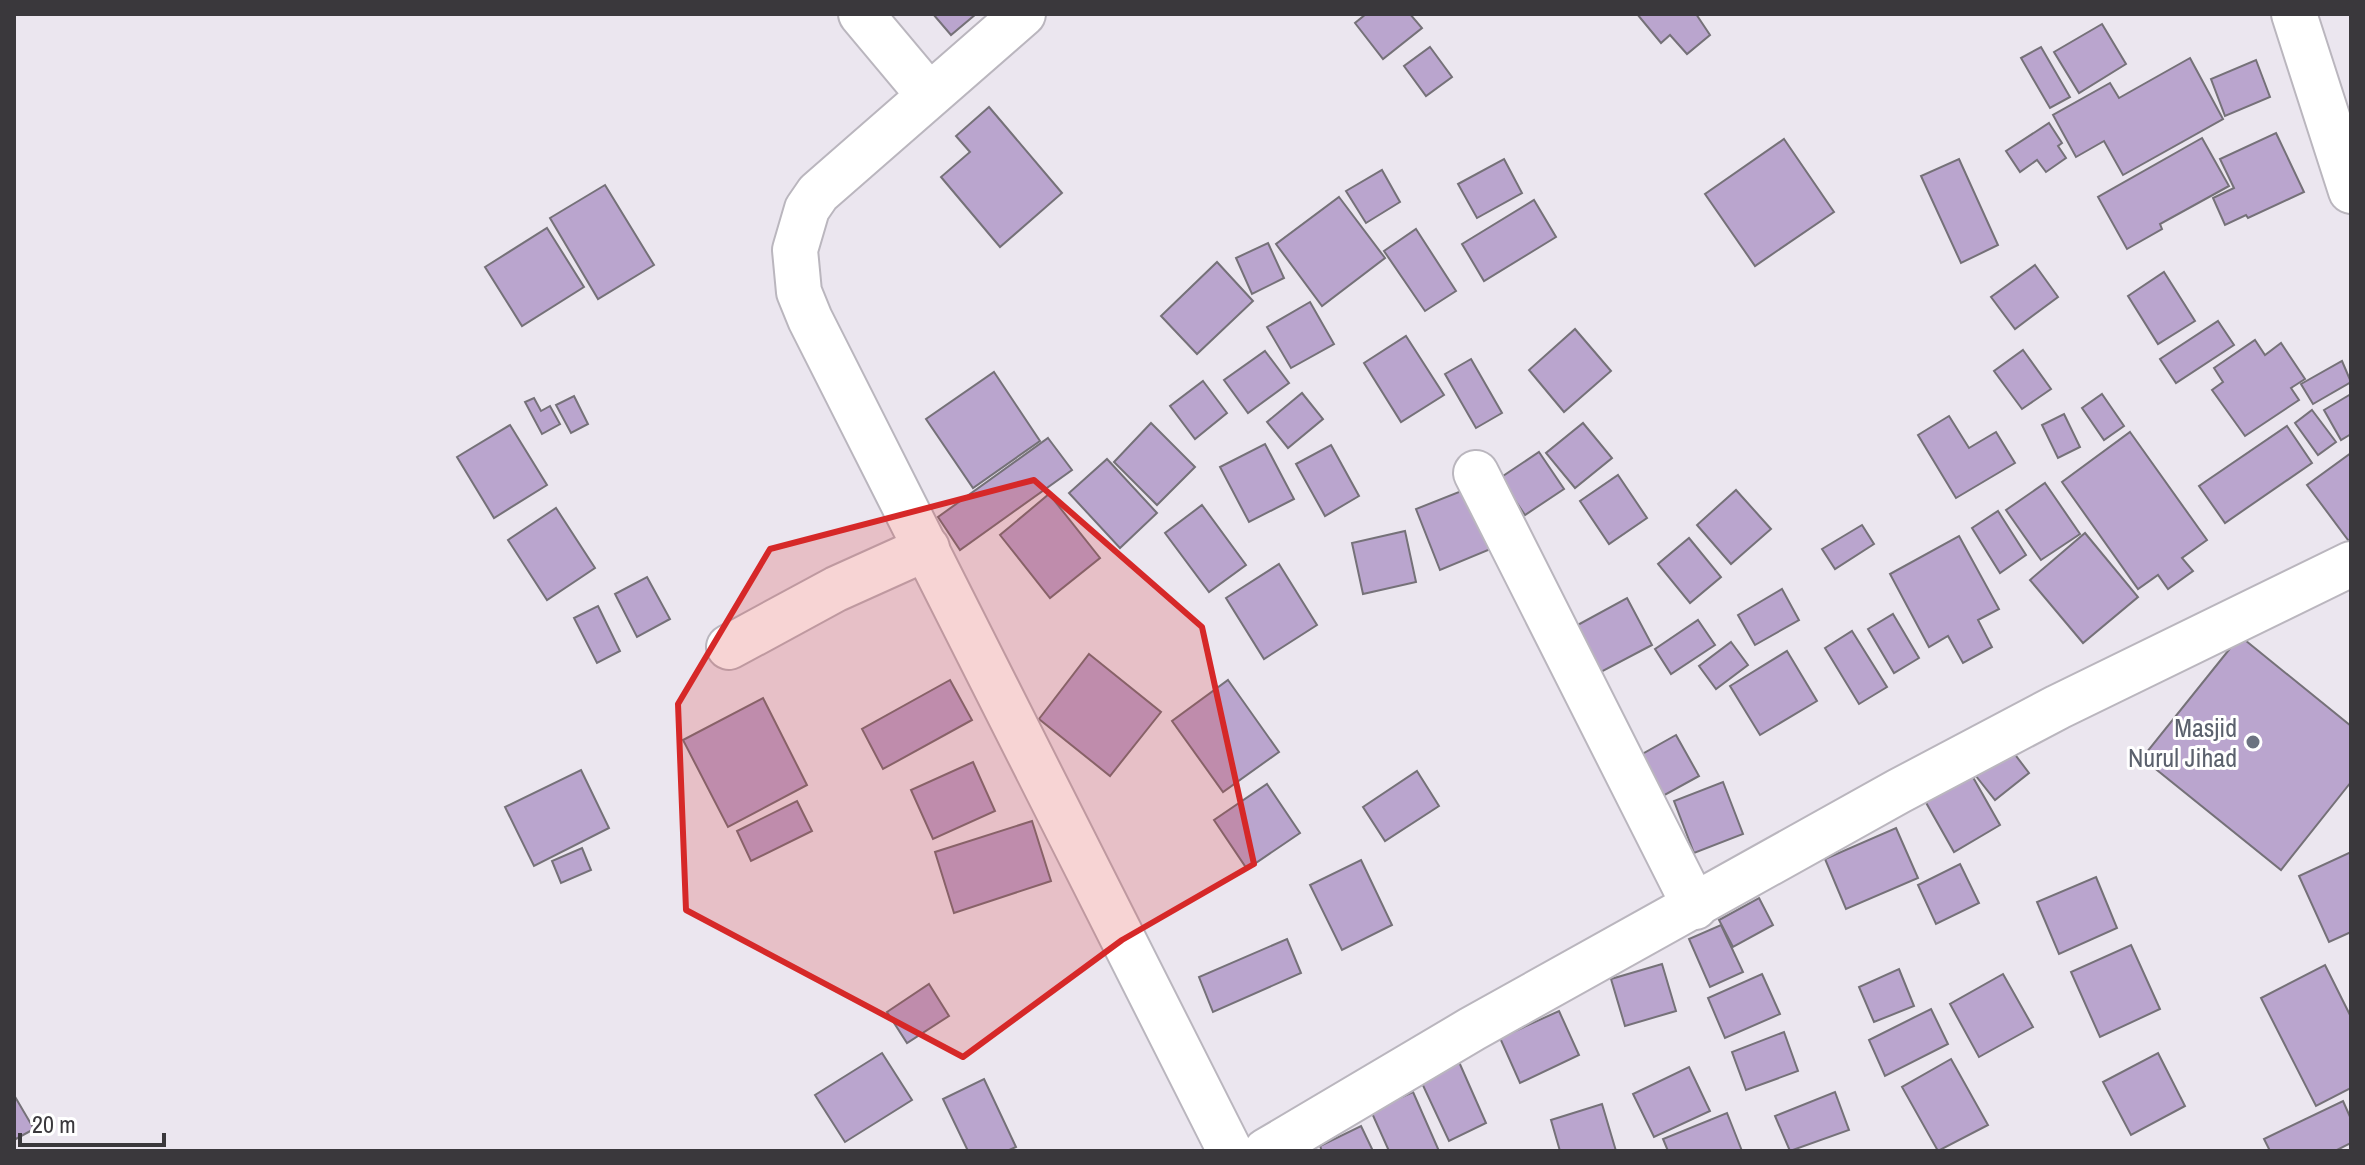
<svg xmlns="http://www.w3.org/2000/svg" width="2365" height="1165" font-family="'Archivo Narrow',sans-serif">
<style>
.building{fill:#baa5ce;stroke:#757178;stroke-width:2}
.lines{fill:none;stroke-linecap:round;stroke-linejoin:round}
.minor-casing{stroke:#bab6be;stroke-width:48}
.minor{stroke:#fff;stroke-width:44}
.marked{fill:#d62828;fill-opacity:0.2;stroke:#d62828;stroke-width:6;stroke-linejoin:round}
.worship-dot{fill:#6b7280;stroke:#fff;stroke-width:3}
.labels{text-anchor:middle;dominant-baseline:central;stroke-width:6;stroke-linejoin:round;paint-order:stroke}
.worship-label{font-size:26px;fill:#5b616d;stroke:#fff;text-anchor:end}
</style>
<rect width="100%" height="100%" fill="#ebe6ef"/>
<g class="building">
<path d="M 933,14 L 976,14 L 951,35 Z"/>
<path d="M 1366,14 L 1410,14 L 1422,28 L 1383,59 L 1355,23 Z"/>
<path d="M 1637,14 L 1696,14 L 1710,35 L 1687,54 L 1670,35 L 1661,43 Z"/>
<path d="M 2102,24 L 2126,64 L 2079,93 L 2054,52 Z"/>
<path d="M 1430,47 L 1452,77 L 1426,96 L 1404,66 Z"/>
<path d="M 2041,47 L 2070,97 L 2050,108 L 2021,58 Z"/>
<path d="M 2190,58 L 2223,119 L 2123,175 L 2104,141 L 2076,157 L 2053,115 L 2110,83 L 2119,98 Z"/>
<path d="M 2256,60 L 2270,97 L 2225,116 L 2211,79 Z"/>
<path d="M 989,107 L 1062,193 L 1000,247 L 941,177 L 970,152 L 956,136 Z"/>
<path d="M 2049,123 L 2062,143 L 2058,146 L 2066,158 L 2046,172 L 2037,160 L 2020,172 L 2006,151 Z"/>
<path d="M 2276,133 L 2304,192 L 2248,218 L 2246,215 L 2225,225 L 2213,198 L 2234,188 L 2220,159 Z"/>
<path d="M 2202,138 L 2229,186 L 2160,224 L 2162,229 L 2127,249 L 2098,197 Z"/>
<path d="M 1784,139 L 1834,212 L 1755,266 L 1705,194 Z"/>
<path d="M 1504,159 L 1522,193 L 1477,218 L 1458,184 Z"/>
<path d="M 1959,159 L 1998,245 L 1961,263 L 1921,176 Z"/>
<path d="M 1382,170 L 1400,202 L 1366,223 L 1346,191 Z"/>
<path d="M 605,185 L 654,265 L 598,299 L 550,218 Z"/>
<path d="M 1339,197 L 1385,258 L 1322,306 L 1276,244 Z"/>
<path d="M 1534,200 L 1556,237 L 1484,281 L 1462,244 Z"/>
<path d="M 547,228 L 584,287 L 522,326 L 485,267 Z"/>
<path d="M 1416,229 L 1456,291 L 1425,311 L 1384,251 Z"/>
<path d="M 1268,243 L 1284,278 L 1252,294 L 1236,258 Z"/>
<path d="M 1217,262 L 1253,301 L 1197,354 L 1161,316 Z"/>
<path d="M 2035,265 L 2058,297 L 2015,329 L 1991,297 Z"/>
<path d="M 2164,272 L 2195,321 L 2158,344 L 2128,296 Z"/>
<path d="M 1310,302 L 1334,344 L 1291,368 L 1267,327 Z"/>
<path d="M 2218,321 L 2234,345 L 2176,383 L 2160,359 Z"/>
<path d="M 1575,329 L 1611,371 L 1564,412 L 1529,370 Z"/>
<path d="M 1406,336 L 1444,395 L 1401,422 L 1364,363 Z"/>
<path d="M 2255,340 L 2265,355 L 2281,343 L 2305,379 L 2291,388 L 2299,400 L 2245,436 L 2212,390 L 2223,382 L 2214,368 Z"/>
<path d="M 2023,350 L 2051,389 L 2022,409 L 1994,371 Z"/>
<path d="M 1265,351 L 1289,383 L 1248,413 L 1224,380 Z"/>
<path d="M 1471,359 L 1502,413 L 1476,428 L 1445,374 Z"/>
<path d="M 2342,361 L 2351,382 L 2313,404 L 2301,384 Z"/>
<path d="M 994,372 L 1040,441 L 973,488 L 926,419 Z"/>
<path d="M 1203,381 L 1227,413 L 1195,439 L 1170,406 Z"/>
<path d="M 1302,393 L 1323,419 L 1288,448 L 1267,422 Z"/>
<path d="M 2102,394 L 2124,426 L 2104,440 L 2082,408 Z"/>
<path d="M 2351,394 L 2351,434 L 2341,440 L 2324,410 Z"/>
<path d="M 574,396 L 588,424 L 571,433 L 556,405 Z"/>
<path d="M 534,398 L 541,411 L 550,406 L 560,424 L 542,434 L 525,402 Z"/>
<path d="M 2312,410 L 2336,442 L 2318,455 L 2295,423 Z"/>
<path d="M 2064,414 L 2080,447 L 2058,458 L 2042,425 Z"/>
<path d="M 1949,416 L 1969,448 L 1996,432 L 2015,463 L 1956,498 L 1918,435 Z"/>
<path d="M 1151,423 L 1195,467 L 1157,505 L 1114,462 Z"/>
<path d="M 1583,423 L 1612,458 L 1575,488 L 1546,453 Z"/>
<path d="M 510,425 L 547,485 L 494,518 L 457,457 Z"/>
<path d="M 2287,426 L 2312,463 L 2225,523 L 2199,486 Z"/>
<path d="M 2130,432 L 2207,540 L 2182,558 L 2193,571 L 2168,589 L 2158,575 L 2138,589 L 2062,482 Z"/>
<path d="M 1048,438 L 1072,470 L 960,550 L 938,517 Z"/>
<path d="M 1265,444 L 1294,499 L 1249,522 L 1220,467 Z"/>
<path d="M 1331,445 L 1359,496 L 1325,516 L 1296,464 Z"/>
<path d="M 1539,452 L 1564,489 L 1525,515 L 1500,478 Z"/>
<path d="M 2351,453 L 2351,544 L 2307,485 Z"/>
<path d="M 1107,459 L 1157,513 L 1120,548 L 1069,493 Z"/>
<path d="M 1618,475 L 1647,518 L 1609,544 L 1580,501 Z"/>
<path d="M 2045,483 L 2080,534 L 2041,560 L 2006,510 Z"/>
<path d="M 1469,488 L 1493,548 L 1440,570 L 1416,509 Z"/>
<path d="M 1736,490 L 1771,529 L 1731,564 L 1697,525 Z"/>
<path d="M 1049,494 L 1100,558 L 1050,598 L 1000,535 Z"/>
<path d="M 1202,505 L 1246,565 L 1209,592 L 1165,533 Z"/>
<path d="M 556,508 L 595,568 L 547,600 L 508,540 Z"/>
<path d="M 1998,511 L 2026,555 L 2000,573 L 1972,528 Z"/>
<path d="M 1862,525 L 1874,544 L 1835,569 L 1822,549 Z"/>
<path d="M 1405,531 L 1416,582 L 1363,594 L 1352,543 Z"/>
<path d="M 2085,533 L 2138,597 L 2083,643 L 2030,580 Z"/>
<path d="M 1959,536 L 1999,609 L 1978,620 L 1992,647 L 1963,663 L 1948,636 L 1929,647 L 1890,574 Z"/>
<path d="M 1689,538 L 1721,577 L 1690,603 L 1658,564 Z"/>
<path d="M 1279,564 L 1317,625 L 1264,659 L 1226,598 Z"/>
<path d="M 647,577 L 670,619 L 637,637 L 615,594 Z"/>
<path d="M 1782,589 L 1799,620 L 1755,645 L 1738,615 Z"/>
<path d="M 1627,598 L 1652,645 L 1599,673 L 1574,627 Z"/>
<path d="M 598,606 L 620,651 L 597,663 L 574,618 Z"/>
<path d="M 1893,614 L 1919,658 L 1894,673 L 1868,629 Z"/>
<path d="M 1698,620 L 1715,645 L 1671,674 L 1655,649 Z"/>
<path d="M 1852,631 L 1887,687 L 1859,704 L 1825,648 Z"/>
<path d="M 2240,636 L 2351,726 L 2351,782 L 2281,870 L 2142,758 Z"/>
<path d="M 1731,642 L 1748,665 L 1716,689 L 1699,666 Z"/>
<path d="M 1787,651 L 1817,701 L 1760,735 L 1730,686 Z"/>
<path d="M 1089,654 L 1161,712 L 1110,776 L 1039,719 Z"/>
<path d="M 950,680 L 972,720 L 883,769 L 862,729 Z"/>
<path d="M 1228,680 L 1279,752 L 1223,792 L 1172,721 Z"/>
<path d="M 763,698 L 807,785 L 728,827 L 683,740 Z"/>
<path d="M 1676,735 L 1699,776 L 1652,802 L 1630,761 Z"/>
<path d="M 2007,744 L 2029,773 L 1995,800 L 1972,771 Z"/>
<path d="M 973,762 L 995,811 L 933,839 L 911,790 Z"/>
<path d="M 581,770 L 609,828 L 534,866 L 505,807 Z"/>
<path d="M 1417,771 L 1439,806 L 1385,841 L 1363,807 Z"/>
<path d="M 1970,772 L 2000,825 L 1954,852 L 1924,799 Z"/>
<path d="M 1723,782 L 1743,834 L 1694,853 L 1674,801 Z"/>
<path d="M 1267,784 L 1300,833 L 1247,869 L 1214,820 Z"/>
<path d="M 797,801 L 812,831 L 751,861 L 737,831 Z"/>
<path d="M 1032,821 L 1051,881 L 954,913 L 935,852 Z"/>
<path d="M 1896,828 L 1918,878 L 1846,909 L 1825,859 Z"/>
<path d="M 582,848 L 591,870 L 561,883 L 552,861 Z"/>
<path d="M 2351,852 L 2351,932 L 2329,942 L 2299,876 Z"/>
<path d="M 1361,860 L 1392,925 L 1342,950 L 1310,885 Z"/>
<path d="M 1960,864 L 1979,903 L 1936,924 L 1918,885 Z"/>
<path d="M 2096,877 L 2117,928 L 2059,954 L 2037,902 Z"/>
<path d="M 1759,898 L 1773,925 L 1733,947 L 1719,920 Z"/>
<path d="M 1721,925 L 1743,972 L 1710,987 L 1689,939 Z"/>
<path d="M 1287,939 L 1301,973 L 1213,1012 L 1199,977 Z"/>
<path d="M 2131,945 L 2160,1009 L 2100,1037 L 2071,972 Z"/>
<path d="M 1662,964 L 1676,1011 L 1625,1026 L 1611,979 Z"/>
<path d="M 2325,965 L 2351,1017 L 2351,1088 L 2316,1106 L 2261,998 Z"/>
<path d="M 1899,969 L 1914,1006 L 1874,1022 L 1859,987 Z"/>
<path d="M 1762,974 L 1780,1014 L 1725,1038 L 1708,998 Z"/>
<path d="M 2003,974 L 2033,1027 L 1979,1057 L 1950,1004 Z"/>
<path d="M 929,984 L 949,1016 L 907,1043 L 887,1012 Z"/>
<path d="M 1931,1009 L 1948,1044 L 1885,1076 L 1869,1040 Z"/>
<path d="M 1559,1011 L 1579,1055 L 1520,1083 L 1500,1038 Z"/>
<path d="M 1784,1032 L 1798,1071 L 1746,1090 L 1732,1052 Z"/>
<path d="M 882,1053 L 912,1100 L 845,1142 L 815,1095 Z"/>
<path d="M 2158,1053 L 2185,1106 L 2131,1135 L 2103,1082 Z"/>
<path d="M 1951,1059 L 1988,1125 L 1938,1151 L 1902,1087 Z"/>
<path d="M 1459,1062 L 1486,1123 L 1449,1141 L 1420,1079 Z"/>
<path d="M 1689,1067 L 1710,1111 L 1654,1137 L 1633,1094 Z"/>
<path d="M 984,1079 L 1016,1147 L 1007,1151 L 968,1151 L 943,1099 Z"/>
<path d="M 1413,1092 L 1439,1151 L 1389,1151 L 1371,1111 Z"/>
<path d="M 1835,1092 L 1849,1130 L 1790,1151 L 1775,1116 Z"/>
<path d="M 14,1095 L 34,1129 L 14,1140 Z"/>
<path d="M 2343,1101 L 2351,1119 L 2351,1143 L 2335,1151 L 2270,1151 L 2264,1139 Z"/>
<path d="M 1602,1104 L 1616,1151 L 1560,1151 L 1551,1120 Z"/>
<path d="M 1727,1113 L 1742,1151 L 1668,1151 L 1663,1139 Z"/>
<path d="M 1361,1126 L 1373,1151 L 1322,1151 L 1320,1146 Z"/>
</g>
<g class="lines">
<defs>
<g id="minor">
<path d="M 861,14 L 928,94"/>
<path d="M 1023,14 L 818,193 L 807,209 L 795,250 L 799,292 L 810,319 L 1230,1151"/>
<path d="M 2294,14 L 2351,191"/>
<path d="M 1476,473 L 1695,907"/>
<path d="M 729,647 L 836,589 L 927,548"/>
<path d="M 1266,1151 L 1472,1029 L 1899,791 L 2058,707 L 2351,564"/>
</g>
</defs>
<use href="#minor" class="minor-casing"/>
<use href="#minor" class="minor"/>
</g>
<path class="marked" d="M 1034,480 L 1202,627 L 1254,864 L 1122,940 L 963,1057 L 686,910 L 678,704 L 770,549 Z"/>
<circle class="worship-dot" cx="2253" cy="742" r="8"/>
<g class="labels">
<g class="worship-label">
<text x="2237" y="727">Masjid<tspan x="2237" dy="30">Nurul Jihad</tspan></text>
</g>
</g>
<rect width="2365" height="1165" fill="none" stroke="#3a383c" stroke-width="32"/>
<path d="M20 1133v12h144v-12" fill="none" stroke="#3a383c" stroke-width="4"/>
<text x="32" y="1133" font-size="24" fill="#3a383c" stroke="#ffffff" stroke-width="6" paint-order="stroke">20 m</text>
</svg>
